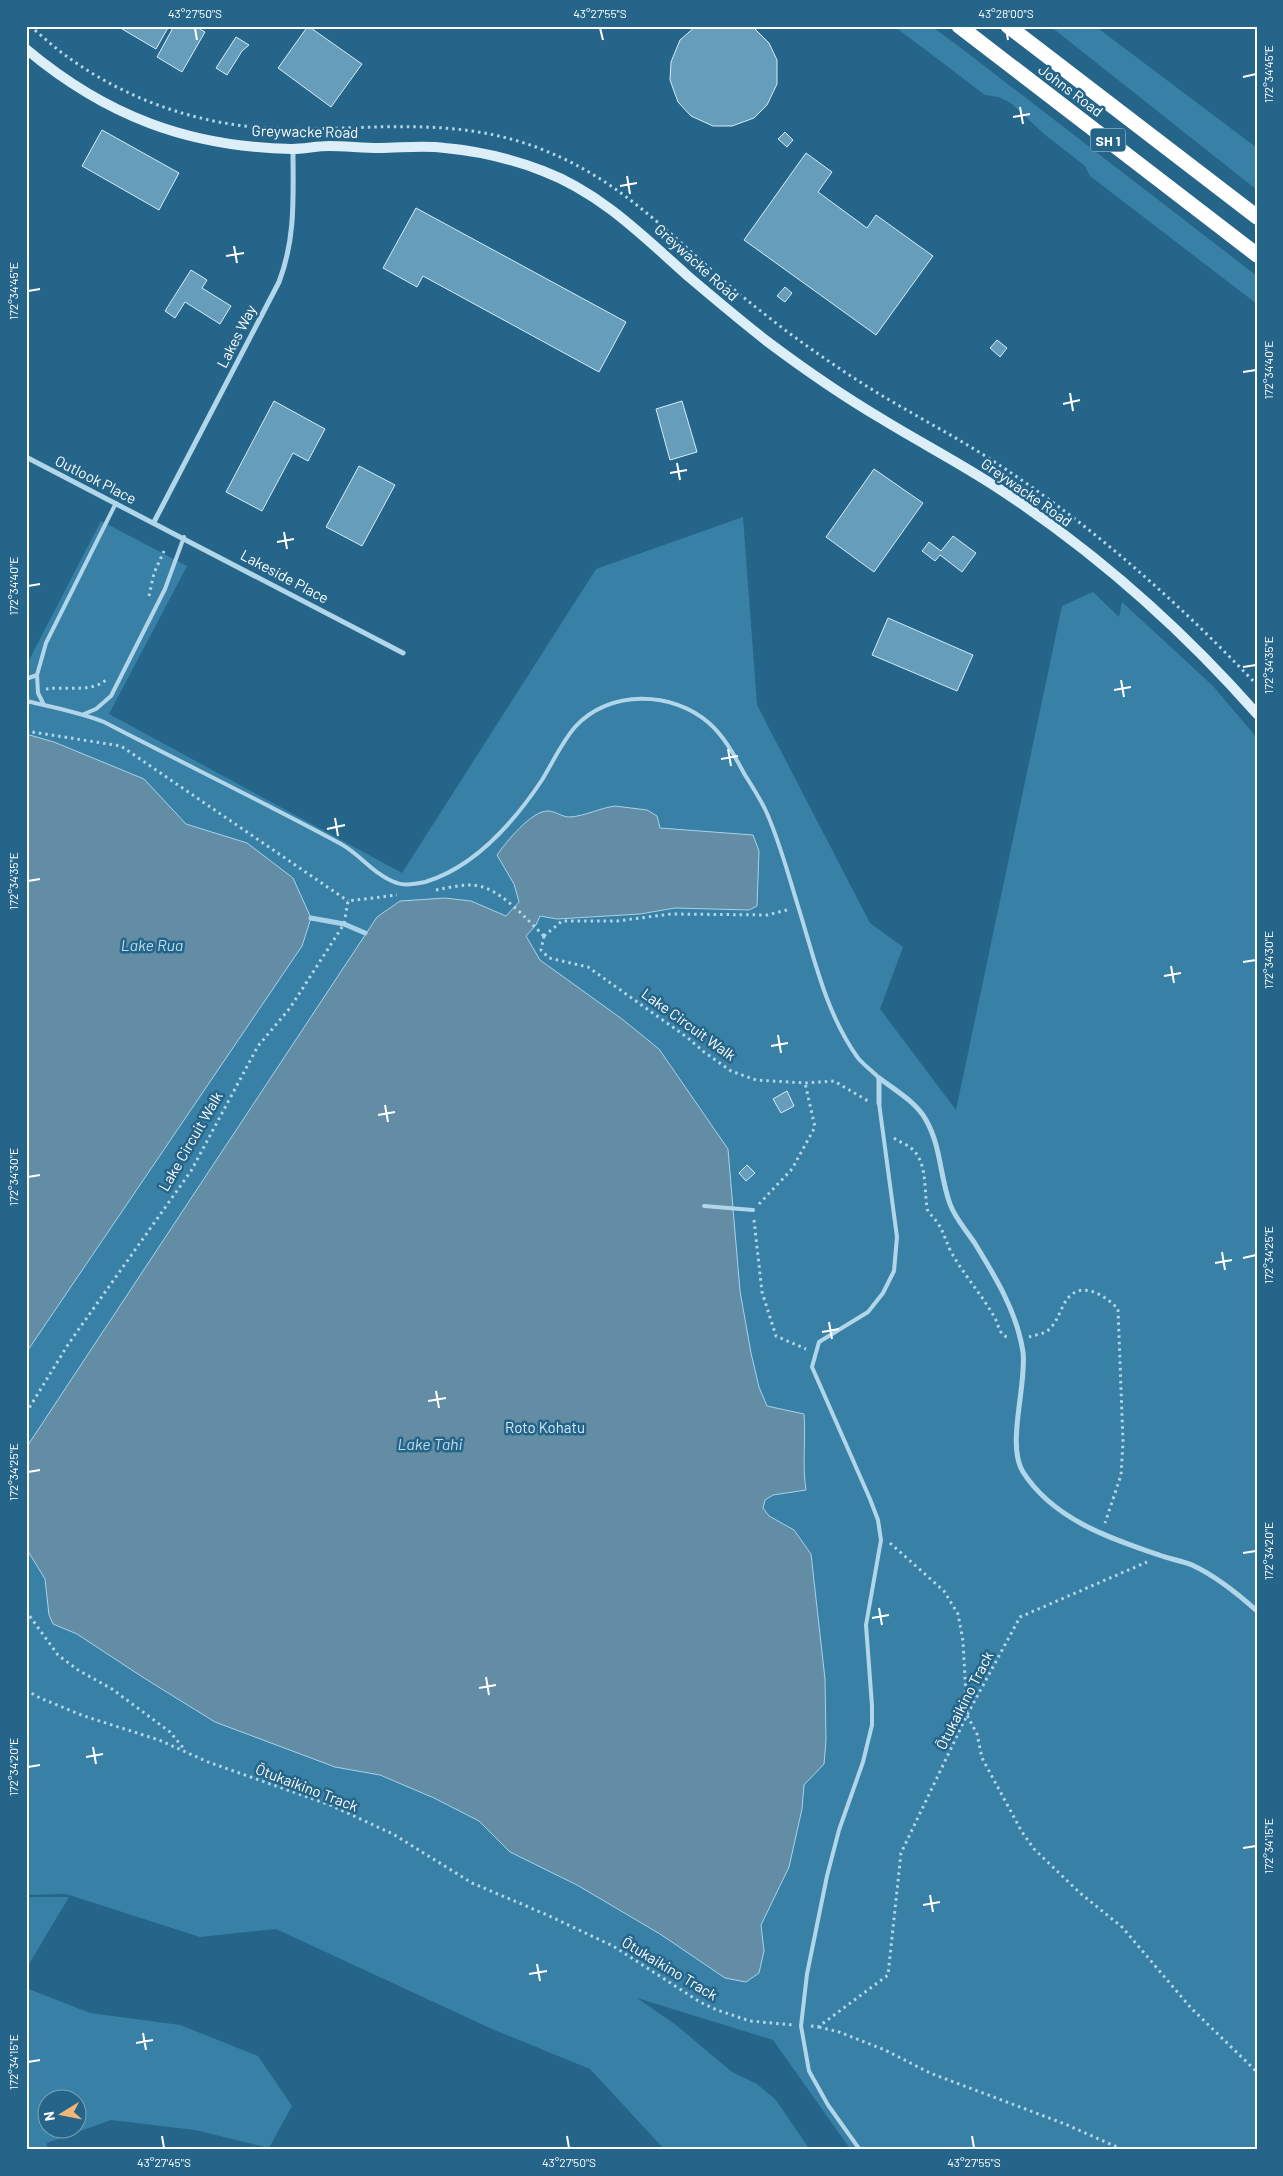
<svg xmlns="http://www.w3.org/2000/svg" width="1283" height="2176" font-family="Barlow,sans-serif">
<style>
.green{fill:#3980a6;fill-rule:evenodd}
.water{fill:#628da5;stroke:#a6d3ea}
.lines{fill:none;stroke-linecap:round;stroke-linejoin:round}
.stream{stroke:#a6d3ea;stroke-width:5}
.building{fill:#659dbb;stroke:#d6ecf7}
.path{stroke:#b1d6e9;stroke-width:3;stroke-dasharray:2.5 4;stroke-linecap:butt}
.lane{stroke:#b1d6e9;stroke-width:4}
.street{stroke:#b1d6e9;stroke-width:5}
.secondary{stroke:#dceef8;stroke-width:10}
.highway{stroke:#fff;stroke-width:15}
.ticks{fill:none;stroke:#fff;stroke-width:2}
.labels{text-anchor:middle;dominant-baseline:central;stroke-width:5;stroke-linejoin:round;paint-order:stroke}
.shield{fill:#256589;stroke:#bed1dc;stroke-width:1}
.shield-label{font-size:14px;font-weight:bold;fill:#fff}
.street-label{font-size:15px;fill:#fff;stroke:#256589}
.park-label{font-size:15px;fill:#d6ecf7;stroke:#256589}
.water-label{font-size:16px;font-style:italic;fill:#bddff1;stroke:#256589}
.neatline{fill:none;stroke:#fff;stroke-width:2}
.ticks-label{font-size:12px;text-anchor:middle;fill:#fff}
</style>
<rect width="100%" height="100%" fill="#256589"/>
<g class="green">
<path d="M 894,26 L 931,26 L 961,48 L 1257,276 L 1257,304 L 1090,176 L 1085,166 L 1044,134 L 1012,104 L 999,97 L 985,95 Z"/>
<path d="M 1050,26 L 1095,26 L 1257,148 L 1257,190 Z"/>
<path d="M 743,517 L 757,705 L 870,923 L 903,947 L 880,1009 L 956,1110 L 1062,606 L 1093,592 L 1119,617 L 1122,602 L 1213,686 L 1257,738 L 1257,2150 L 851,2150 L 773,2040 L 637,1998 L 676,2025 L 732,2072 L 757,2084 L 776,2100 L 810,2150 L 665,2150 L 590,2069 L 492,2029 L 276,1929 L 200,1937 L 66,1894 L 26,1895 L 26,666 L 101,521 L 187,566 L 109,714 L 402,873 L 596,569 Z"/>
<path d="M 26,1897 L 69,1897 L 26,1969 Z"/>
<path d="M 26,1988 L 90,2013 L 180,2025 L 258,2056 L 292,2106 L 269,2148 L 195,2130 L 111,2120 L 47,2143 L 46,2150 L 26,2150 ZM 48,2098 L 78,2098 L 78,2128 L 48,2128 Z"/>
</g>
<g class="water">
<path d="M 26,734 L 54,742 L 144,779 L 186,824 L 247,843 L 293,878 L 311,918 L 302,946 L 26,1353 Z"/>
<path d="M 615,806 L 647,810 L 657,816 L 660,828 L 753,835 L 759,851 L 757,906 L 749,910 L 675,908 L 640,914 L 557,919 L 540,916 L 536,925 L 526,936 L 540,960 L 622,1019 L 659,1049 L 728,1149 L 740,1291 L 751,1353 L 759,1387 L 767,1406 L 804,1414 C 806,1439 802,1464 806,1490 L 773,1495 L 765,1500 L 763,1508 L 769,1516 L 794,1530 L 811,1554 L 825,1679 L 826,1740 L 824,1764 L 804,1785 L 802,1809 L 789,1867 L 761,1925 L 764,1951 L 759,1973 L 746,1982 L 725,1978 L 660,1934 L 577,1885 L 510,1852 L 479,1821 L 434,1798 L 380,1775 L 335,1767 L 215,1722 L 144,1678 L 77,1634 L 53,1624 L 49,1615 L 45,1579 L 26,1548 L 26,1448 L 377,917 L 400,901 L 445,898 L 471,901 L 506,916 L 519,902 L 514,884 L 497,855 C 506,842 532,810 548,811 C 556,811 561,817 570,817 C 585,816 600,808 615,806 Z"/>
</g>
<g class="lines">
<path class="stream" d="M 311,918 L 344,924 L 365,933"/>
</g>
<g class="building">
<path d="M 117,26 L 169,26 L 156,49 Z"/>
<path d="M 174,26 L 195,26 L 205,32 L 182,72 L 157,57 Z"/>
<path d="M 308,26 L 362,64 L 331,107 L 278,68 Z"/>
<path d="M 696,26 L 752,26 L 769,43 L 777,60 L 777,84 L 767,105 L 754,118 L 732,126 L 713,126 L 691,116 L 678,102 L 670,80 L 671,62 L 680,40 Z"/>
<path d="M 236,37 L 249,45 L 242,51 L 227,75 L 216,68 Z"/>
<path d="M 102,130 L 179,173 L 159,210 L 82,166 Z"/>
<path d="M 785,132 L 793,140 L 787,147 L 778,139 Z"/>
<path d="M 806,153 L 832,172 L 818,192 L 867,228 L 876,215 L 933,256 L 876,335 L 744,240 Z"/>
<path d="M 416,208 L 626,322 L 599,372 L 423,276 L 417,287 L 383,268 Z"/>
<path d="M 191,270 L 207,280 L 202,288 L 231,306 L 220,324 L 185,302 L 175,318 L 165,311 Z"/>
<path d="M 785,287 L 792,293 L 785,302 L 777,296 Z"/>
<path d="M 997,340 L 1007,348 L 1000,357 L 990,348 Z"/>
<path d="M 274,401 L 325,429 L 308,461 L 293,453 L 262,511 L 226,492 Z"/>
<path d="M 682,401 L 697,452 L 670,460 L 656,409 Z"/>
<path d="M 359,466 L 395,485 L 362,546 L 326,527 Z"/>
<path d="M 874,469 L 923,503 L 874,572 L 826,537 Z"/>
<path d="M 953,536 L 976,553 L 962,572 L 940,555 L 935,561 L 922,551 L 929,542 L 941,551 Z"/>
<path d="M 888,618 L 973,655 L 957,691 L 872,655 Z"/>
<path d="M 787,1091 L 794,1106 L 781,1113 L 773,1099 Z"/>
<path d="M 747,1165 L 755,1173 L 746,1181 L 739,1173 Z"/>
</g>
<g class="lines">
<g class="path">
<path d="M 30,26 C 43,37 56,49 69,58 C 135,105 213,129 293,129 C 377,129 454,117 536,147 C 608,174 651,216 707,266 C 732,289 758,309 785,330 C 816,353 848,375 881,395 C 916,416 952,435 987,457 C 1087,521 1175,599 1257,685"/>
<path d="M 149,596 L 154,573 L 164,551"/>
<path d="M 46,689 C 66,686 93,693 107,679"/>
<path d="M 26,731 L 121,746 L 348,901"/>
<path d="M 436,890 C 447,888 459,885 471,885 C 498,885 526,919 544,936"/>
<path d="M 544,936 L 541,950 L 549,958 L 588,967 L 688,1038 L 704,1052 L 731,1071 L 756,1080 L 805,1083 L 834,1081 L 868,1101"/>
<path d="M 544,936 L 562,921 L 617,921 L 671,914 L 768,915 L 790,909"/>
<path d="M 894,1138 C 899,1142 906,1144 911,1148 C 929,1163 923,1192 928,1212 C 943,1226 943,1235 951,1252 C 964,1275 982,1295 995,1318 C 999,1326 999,1336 1010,1338"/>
<path d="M 759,1204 L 792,1169 L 815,1127 L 805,1083"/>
<path d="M 754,1220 L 762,1292 L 776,1336 L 806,1349"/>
<path d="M 1029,1337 C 1034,1335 1043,1334 1047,1331 C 1058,1323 1060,1308 1068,1298 C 1083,1280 1107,1297 1118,1309 L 1123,1442 L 1121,1475 L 1105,1523"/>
<path d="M 26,1413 L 69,1343 L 191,1171 L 258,1046 L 290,1008 L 344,924 L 348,901 L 397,895"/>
<path d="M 890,1543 L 944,1591 L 958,1614 L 963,1641 L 967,1715 L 977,1734 L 982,1758 L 1022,1832 L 1034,1849 L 1080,1893 L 1122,1927 L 1191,2008 L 1257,2072"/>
<path d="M 26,1611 L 58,1655 L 78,1670 L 112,1689 L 170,1732 L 185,1750"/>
<path d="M 26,1690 L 40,1698 L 84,1716 L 159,1740 L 208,1762 L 330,1805 L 393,1834 L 472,1883 L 545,1914 L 613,1946 L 700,2002 L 717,2010 L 750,2021 L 793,2025"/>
<path d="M 811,2026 L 818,2027 L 888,1975 L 901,1853 L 967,1715 L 1020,1617 L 1147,1562"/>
<path d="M 819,2027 L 839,2032 L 885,2050 L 930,2073 L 1065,2124 L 1124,2150"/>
</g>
<g class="lane">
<path d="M 26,679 L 37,675"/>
<path d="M 26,701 C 52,707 79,712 104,722 C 183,763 263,802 341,844 C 361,855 375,876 397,883 C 405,886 416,884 425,882 C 475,867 514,822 542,780 C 553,762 562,742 575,727 C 609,689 673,691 709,723 C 725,737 735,757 745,775 C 752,786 759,797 765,809 C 779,839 788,874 798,906 C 814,957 826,1014 858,1058 C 864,1065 872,1071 879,1078"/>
<path d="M 44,705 L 38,693 L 37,675 L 46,643 L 116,503"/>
<path d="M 84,714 L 96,709 L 111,696 L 165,589 L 184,537"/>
<path d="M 704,1206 L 753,1210"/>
<path d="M 860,2150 L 828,2105 L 809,2071 L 801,2026 L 807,1974 L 827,1876 L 839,1830 L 863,1762 L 872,1725 L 872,1706 L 866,1625 L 881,1540 L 878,1520 L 870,1499 L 812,1367 L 819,1342 L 868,1312 L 883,1293 L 894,1271 L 897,1237 L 879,1103"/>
</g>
<g class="street">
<path d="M 26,457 L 403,653"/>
<path d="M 154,522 L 279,282 C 296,237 293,197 293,149"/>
<path d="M 879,1078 C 895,1090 916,1102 926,1120 C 941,1146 940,1177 950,1204 C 955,1218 966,1230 974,1242 C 995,1276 1017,1312 1023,1352 C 1027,1385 1006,1445 1023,1472 C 1053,1519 1109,1538 1159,1555 C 1170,1559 1182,1561 1192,1565 C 1216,1576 1237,1593 1257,1611"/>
<path d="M 879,1078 L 879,1103"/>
</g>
<path class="secondary" d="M 26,49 C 106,116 188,147 292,149 C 304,149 317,146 329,146 C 345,146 363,148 379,148 C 401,148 423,145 445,148 C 478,151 512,159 543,171 C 601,193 644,237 689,277 C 715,299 741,321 768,342 C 804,369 843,396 882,419 C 921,443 962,464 1001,490 C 1095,552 1182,629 1257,714"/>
<g class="highway">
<path d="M 959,26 L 1257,255"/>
<path d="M 1008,26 L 1257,217"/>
</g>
</g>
<path class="ticks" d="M 195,28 L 197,40M 600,28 L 603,40M 1006,28 L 1008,40M 1243,77 L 1256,74M 1020,107 L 1023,124M 1013,117 L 1030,114M 627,176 L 630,194M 620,186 L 637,183M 234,246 L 237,263M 226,256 L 244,253M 28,291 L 40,289M 1243,372 L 1256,370M 1070,393 L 1073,411M 1063,404 L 1080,400M 677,463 L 680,480M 670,473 L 687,470M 284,532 L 287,549M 277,542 L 294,539M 28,586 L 40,584M 1243,667 L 1256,665M 1121,680 L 1124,697M 1114,690 L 1131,687M 728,749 L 731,766M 721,759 L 738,756M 335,818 L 338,836M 327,829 L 345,825M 28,881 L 40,879M 1243,962 L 1256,960M 1171,966 L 1174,983M 1164,976 L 1181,973M 778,1035 L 781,1053M 771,1046 L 788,1043M 385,1105 L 388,1122M 378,1115 L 395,1112M 28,1177 L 40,1175M 1222,1252 L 1225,1270M 1243,1258 L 1256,1255M 1215,1263 L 1232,1260M 829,1322 L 832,1339M 822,1332 L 839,1329M 436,1391 L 439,1408M 428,1401 L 446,1398M 28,1472 L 40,1470M 1243,1553 L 1256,1551M 879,1608 L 882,1625M 872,1618 L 889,1615M 486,1677 L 489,1695M 479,1688 L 496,1685M 93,1747 L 96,1764M 86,1757 L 103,1754M 28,1767 L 40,1765M 1243,1848 L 1256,1846M 930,1895 L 933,1912M 923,1905 L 940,1902M 537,1964 L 540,1981M 529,1974 L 547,1971M 143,2033 L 146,2050M 136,2043 L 153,2040M 28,2062 L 40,2060M 162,2136 L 164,2148M 567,2136 L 569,2148M 972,2136 L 974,2148"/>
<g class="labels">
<rect class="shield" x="1090.5" y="128.5" width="35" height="23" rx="4"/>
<g class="shield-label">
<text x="1108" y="140">SH 1</text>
</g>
<g class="street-label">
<text transform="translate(1071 90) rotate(37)">Johns Road</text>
<text transform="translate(305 131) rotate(1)">Greywacke Road</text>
<text transform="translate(697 262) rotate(42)">Greywacke Road</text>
<text transform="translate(236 336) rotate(-63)">Lakes Way</text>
<text transform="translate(96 479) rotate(27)">Outlook Place</text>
<text transform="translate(1027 492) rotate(35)">Greywacke Road</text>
<text transform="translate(285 576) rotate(28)">Lakeside Place</text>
<text transform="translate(689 1024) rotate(36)">Lake Circuit Walk</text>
<text transform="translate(190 1141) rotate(-60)">Lake Circuit Walk</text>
<text transform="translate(964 1700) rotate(-63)">Ōtukaikino Track</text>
<text transform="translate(307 1787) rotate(21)">Ōtukaikino Track</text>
<text transform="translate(670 1968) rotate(31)">Ōtukaikino Track</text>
</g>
<g class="park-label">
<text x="545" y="1427">Roto Kohatu</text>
</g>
<g class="water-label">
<text x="152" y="944">Lake Rua</text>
<text x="430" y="1443">Lake Tahi</text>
</g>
</g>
<rect width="1283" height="2176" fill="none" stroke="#256589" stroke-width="55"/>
<g transform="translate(62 2114) rotate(260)"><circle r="24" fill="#256589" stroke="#7ca3b8"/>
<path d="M0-4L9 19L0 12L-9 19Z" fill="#f3b676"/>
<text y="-8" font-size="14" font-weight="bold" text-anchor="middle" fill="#ffffff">N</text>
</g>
<rect x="28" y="28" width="1228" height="2120" class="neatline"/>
<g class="ticks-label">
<text x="195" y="18">43°27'50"S</text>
<text x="600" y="18">43°27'55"S</text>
<text x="1006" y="18">43°28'00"S</text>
<text transform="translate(1269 74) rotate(-90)" y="4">172°34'45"E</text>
<text transform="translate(14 291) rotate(-90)" y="4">172°34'45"E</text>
<text transform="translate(1269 370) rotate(-90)" y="4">172°34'40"E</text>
<text transform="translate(14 586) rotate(-90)" y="4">172°34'40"E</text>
<text transform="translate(1269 665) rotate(-90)" y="4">172°34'35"E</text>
<text transform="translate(14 881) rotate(-90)" y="4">172°34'35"E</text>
<text transform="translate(1269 960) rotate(-90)" y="4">172°34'30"E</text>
<text transform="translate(14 1177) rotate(-90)" y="4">172°34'30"E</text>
<text transform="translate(1269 1255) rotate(-90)" y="4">172°34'25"E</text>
<text transform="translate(14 1472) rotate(-90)" y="4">172°34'25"E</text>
<text transform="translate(1269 1551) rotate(-90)" y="4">172°34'20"E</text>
<text transform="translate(14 1767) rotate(-90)" y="4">172°34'20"E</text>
<text transform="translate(1269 1846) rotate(-90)" y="4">172°34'15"E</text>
<text transform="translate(14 2062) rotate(-90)" y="4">172°34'15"E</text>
<text x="164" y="2167">43°27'45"S</text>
<text x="569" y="2167">43°27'50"S</text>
<text x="974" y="2167">43°27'55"S</text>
</g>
</svg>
